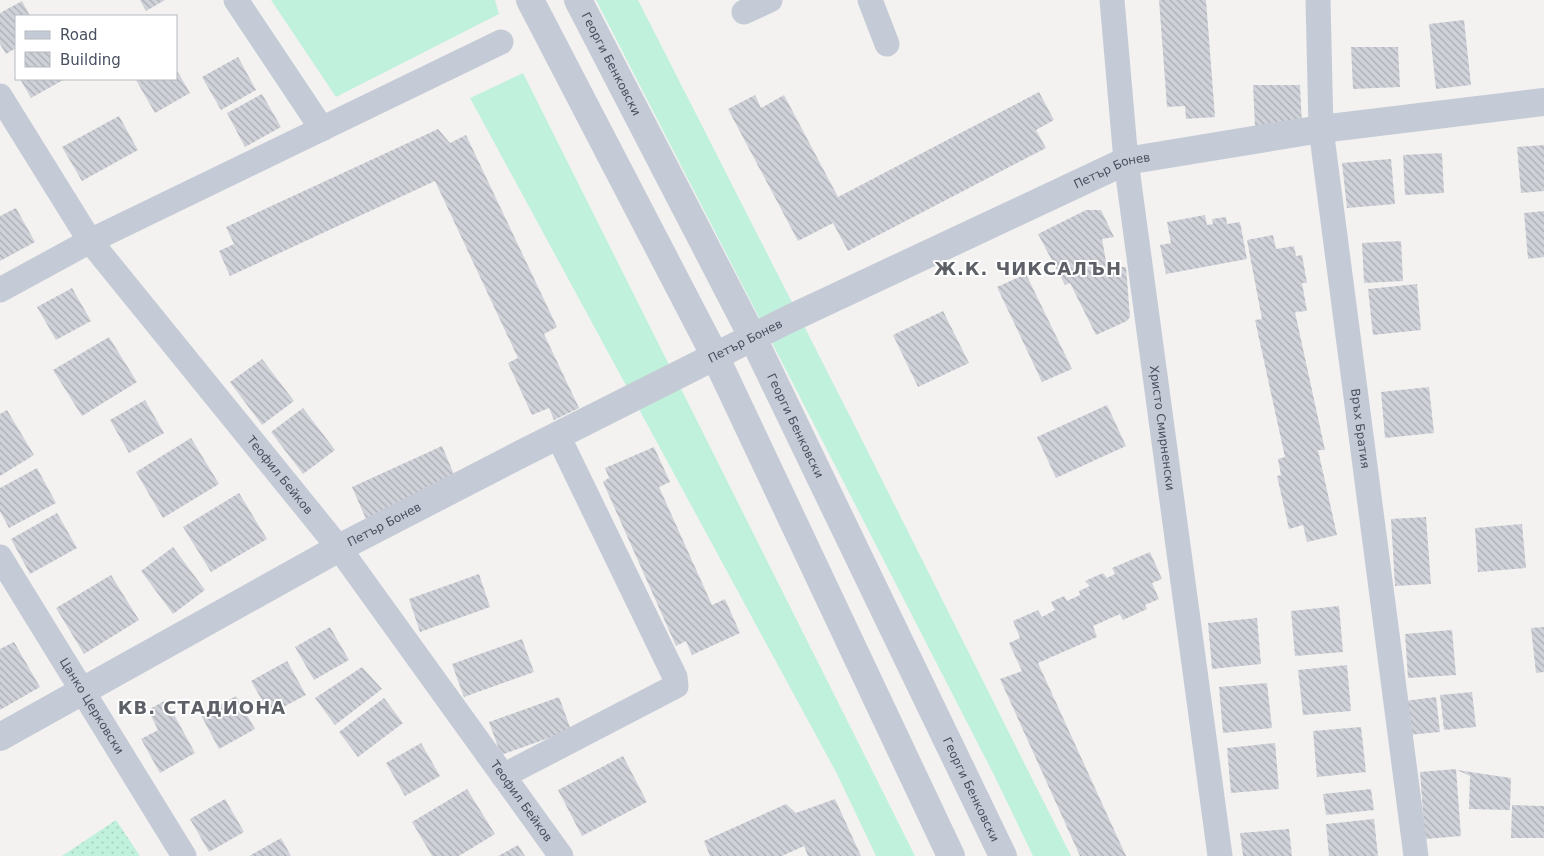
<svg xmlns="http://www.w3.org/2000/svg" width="1544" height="856" font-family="'DejaVu Sans',sans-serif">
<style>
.grass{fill:#c0f1dd}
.park{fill:url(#park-dots)}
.building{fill:url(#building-back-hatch)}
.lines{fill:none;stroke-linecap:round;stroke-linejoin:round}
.minor{stroke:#c5cbd6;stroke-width:25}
.tertiary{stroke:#c5cbd6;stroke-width:28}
.labels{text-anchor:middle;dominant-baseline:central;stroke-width:4;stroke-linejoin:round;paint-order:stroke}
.street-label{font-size:12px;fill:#485060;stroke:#fff}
.district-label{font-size:18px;font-weight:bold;letter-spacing:1px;fill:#5d6067;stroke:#fff}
</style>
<defs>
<pattern id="park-dots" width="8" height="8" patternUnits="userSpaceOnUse" patternTransform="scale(1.25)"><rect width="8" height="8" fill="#c0f1dd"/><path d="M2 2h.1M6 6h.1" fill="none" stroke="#a6d0c0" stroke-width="1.8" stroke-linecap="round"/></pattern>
<pattern id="building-back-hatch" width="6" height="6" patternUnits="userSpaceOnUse" patternTransform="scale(1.25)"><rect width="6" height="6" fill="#d0d2d9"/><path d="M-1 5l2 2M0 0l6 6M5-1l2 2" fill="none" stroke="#abadb3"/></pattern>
</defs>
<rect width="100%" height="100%" fill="#f4f2f1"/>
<g class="grass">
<path d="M 271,0 L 495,0 L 499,14 L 336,97 Z"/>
<path d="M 596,0 L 638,0 L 858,432 L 1071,856 L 1033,856 L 994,775 Z"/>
<path d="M 523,73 L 915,856 L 876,856 L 837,774 L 470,98 Z"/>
</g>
<path class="park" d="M 116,820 L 140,856 L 62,856 Z"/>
<g class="building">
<path d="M 140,0 L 165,0 L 146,11 Z"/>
<path d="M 1159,0 L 1206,0 L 1215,117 L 1186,119 L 1185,106 L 1167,107 Z"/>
<path d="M 22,1 L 30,16 L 16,16 L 16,48 L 6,54 L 0,44 L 0,13 Z"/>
<path d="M 1464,20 L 1471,85 L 1436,89 L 1429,24 Z"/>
<path d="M 1351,47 L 1398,47 L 1400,87 L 1353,89 Z"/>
<path d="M 238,57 L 256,90 L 221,110 L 202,77 Z"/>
<path d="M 176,69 L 190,93 L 155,113 L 136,80 L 176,79 Z"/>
<path d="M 20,79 L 65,79 L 31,98 Z"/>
<path d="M 1253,85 L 1300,85 L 1302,125 L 1255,127 Z"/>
<path d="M 1039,92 L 1054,120 L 1036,130 L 1046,148 L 848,251 L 833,223 L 798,241 L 728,109 L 755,95 L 761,108 L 784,95 L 838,197 Z"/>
<path d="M 262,94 L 281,127 L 245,147 L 227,113 Z"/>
<path d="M 119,116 L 138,150 L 82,181 L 62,147 Z"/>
<path d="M 438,129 L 450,143 L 466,135 L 557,327 L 544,334 L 579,408 L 554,420 L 549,408 L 532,415 L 508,363 L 518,358 L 435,181 L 230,276 L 219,251 L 234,244 L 226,227 Z"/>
<path d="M 1544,145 L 1544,191 L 1521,193 L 1517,147 Z"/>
<path d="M 1442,153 L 1444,193 L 1405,195 L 1403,155 Z"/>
<path d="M 1391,159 L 1395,204 L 1347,208 L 1342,163 Z"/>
<path d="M 16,208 L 35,242 L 0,261 L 0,216 Z"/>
<path d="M 1086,210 L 1101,210 L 1114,237 L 1102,239 L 1107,267 L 1126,267 L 1130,317 L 1127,321 L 1096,335 L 1070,283 L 1065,285 L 1038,234 Z"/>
<path d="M 1544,211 L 1544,257 L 1528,259 L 1524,213 Z"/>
<path d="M 1205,215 L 1207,225 L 1213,224 L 1212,219 L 1226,217 L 1227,224 L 1240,222 L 1247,259 L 1166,274 L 1160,245 L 1171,243 L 1167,222 Z"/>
<path d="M 1273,235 L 1276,249 L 1294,246 L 1296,256 L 1302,255 L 1307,283 L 1302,283 L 1307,311 L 1295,312 L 1325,450 L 1318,450 L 1337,535 L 1307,542 L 1303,525 L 1289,529 L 1277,476 L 1281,475 L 1278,459 L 1285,457 L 1255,320 L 1262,319 L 1247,240 Z"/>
<path d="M 1401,241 L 1403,281 L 1364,283 L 1362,243 Z"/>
<path d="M 1026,274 L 1072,369 L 1042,382 L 997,287 Z"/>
<path d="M 1417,284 L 1421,330 L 1373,335 L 1368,289 Z"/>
<path d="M 72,288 L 91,321 L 56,340 L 37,307 Z"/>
<path d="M 943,311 L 969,363 L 918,387 L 893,335 Z"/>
<path d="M 109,337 L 137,382 L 82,416 L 53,370 Z"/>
<path d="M 262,359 L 294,401 L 262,425 L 230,382 Z"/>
<path d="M 1429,387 L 1434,433 L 1385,438 L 1381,392 Z"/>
<path d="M 145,400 L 164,433 L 129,453 L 110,420 Z"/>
<path d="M 1107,405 L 1126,446 L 1056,478 L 1037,437 Z"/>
<path d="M 303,408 L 335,450 L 303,474 L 271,432 Z"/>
<path d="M 7,410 L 34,455 L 0,476 L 0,414 Z"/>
<path d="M 191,438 L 219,484 L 163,518 L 136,472 Z"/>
<path d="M 442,446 L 456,479 L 366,519 L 352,487 Z"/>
<path d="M 654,447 L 670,482 L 659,487 L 712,605 L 725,599 L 740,633 L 692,655 L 686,641 L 676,646 L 603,482 L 609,478 L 605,468 Z"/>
<path d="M 37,468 L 56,503 L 9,528 L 0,511 L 0,488 Z"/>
<path d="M 239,493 L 267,539 L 211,572 L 183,527 Z"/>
<path d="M 57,513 L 77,548 L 30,574 L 11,539 Z"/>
<path d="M 1426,517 L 1431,584 L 1395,586 L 1391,519 Z"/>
<path d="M 1522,524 L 1526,568 L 1478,572 L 1475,528 Z"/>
<path d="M 173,547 L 205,590 L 173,614 L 141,571 Z"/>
<path d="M 1150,552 L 1162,579 L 1152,583 L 1159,599 L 1145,605 L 1147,609 L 1123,620 L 1120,614 L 1093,626 L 1097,637 L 1038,663 L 1126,856 L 1080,856 L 1000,679 L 1022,671 L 1009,643 L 1020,638 L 1013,621 L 1038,610 L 1042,617 L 1055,610 L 1051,602 L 1064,596 L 1067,601 L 1080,595 L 1079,591 L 1090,586 L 1085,581 L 1103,573 L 1107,578 L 1115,574 L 1112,568 Z"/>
<path d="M 479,574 L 490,607 L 420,632 L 409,599 Z"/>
<path d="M 111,575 L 139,620 L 84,654 L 56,608 Z"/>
<path d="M 1339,606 L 1343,652 L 1295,656 L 1291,611 Z"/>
<path d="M 1257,618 L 1261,664 L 1212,669 L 1208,623 Z"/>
<path d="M 330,627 L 349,660 L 314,680 L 295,647 Z"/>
<path d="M 1544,627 L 1544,672 L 1536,673 L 1531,628 Z"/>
<path d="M 1452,630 L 1456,675 L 1408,678 L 1405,634 Z"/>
<path d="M 522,639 L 534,672 L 464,697 L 452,664 Z"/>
<path d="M 14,642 L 40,687 L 0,710 L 0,649 Z"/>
<path d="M 287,661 L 306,695 L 270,714 L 251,681 Z"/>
<path d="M 1347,665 L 1351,711 L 1303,715 L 1298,670 Z"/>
<path d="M 362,667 L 382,689 L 335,725 L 315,698 Z"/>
<path d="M 1267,683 L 1272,728 L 1223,733 L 1219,687 Z"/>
<path d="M 1472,692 L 1476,727 L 1444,730 L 1440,695 Z"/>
<path d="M 236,696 L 255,729 L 219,749 L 201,715 Z"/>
<path d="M 559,697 L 571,730 L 501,755 L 489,722 Z"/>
<path d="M 1436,697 L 1440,732 L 1408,735 L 1404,701 Z"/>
<path d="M 384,698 L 403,723 L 358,757 L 339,732 Z"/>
<path d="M 166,700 L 195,753 L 160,773 L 141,739 L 158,730 L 148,710 Z"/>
<path d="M 1361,727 L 1366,772 L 1317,777 L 1313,731 Z"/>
<path d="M 421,743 L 440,776 L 405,796 L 386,763 Z"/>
<path d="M 1275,743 L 1279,789 L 1231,793 L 1227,748 Z"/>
<path d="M 623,756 L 647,802 L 582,836 L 558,790 Z"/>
<path d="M 1456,769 L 1461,836 L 1425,839 L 1420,772 Z"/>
<path d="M 1457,770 L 1511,778 L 1510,810 L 1469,809 L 1470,776 Z"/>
<path d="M 467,789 L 495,834 L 459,856 L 432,856 L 412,822 Z"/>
<path d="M 1371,789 L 1374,810 L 1326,815 L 1323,794 Z"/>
<path d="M 225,799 L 244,832 L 209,852 L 190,819 Z"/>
<path d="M 835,799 L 861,856 L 808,856 L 804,846 L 782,856 L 710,856 L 704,841 L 786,804 L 796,813 Z"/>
<path d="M 1512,805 L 1544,806 L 1544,838 L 1511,838 Z"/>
<path d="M 1374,819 L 1378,856 L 1329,856 L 1326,824 Z"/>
<path d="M 1289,829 L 1292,856 L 1243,856 L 1240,833 Z"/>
<path d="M 281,838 L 291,856 L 249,856 Z"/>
<path d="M 518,845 L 525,856 L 498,856 Z"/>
</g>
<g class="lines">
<g class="minor">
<path d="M 236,0 L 322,129"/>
<path d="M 870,0 L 887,44"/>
<path id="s1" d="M 1112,0 L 1126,161 L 1220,856"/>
<path id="s2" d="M 1318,0 L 1321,129 L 1416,856"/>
<path d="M 744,12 L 770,0"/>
<path id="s3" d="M 0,96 L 90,241 L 339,548 L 561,856"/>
<path d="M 0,290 L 90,241 L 501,42"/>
<path id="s4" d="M 0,557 L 184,856"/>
<path d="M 503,776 L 676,686 L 675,677 L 558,436"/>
</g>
<g class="tertiary">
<path d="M 530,0 L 715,356 L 951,856"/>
<path id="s5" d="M 578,0 L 753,338 L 1003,856"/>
<path id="s6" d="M 0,737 L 339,548 L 523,453 L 787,320 L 1126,161 L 1321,129 L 1544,102"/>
</g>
</g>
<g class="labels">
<g class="street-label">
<text stroke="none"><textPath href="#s5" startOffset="72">Георги Бенковски</textPath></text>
<text stroke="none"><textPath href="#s6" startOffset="1249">Петър Бонев</textPath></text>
<text stroke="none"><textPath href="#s6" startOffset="844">Петър Бонев</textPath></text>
<text stroke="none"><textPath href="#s5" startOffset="478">Георги Бенковски</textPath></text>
<text stroke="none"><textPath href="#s1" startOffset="431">Христо Смирненски</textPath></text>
<text stroke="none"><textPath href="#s2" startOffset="431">Връх Братия</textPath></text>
<text stroke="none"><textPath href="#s3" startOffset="472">Теофил Бейков</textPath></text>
<text stroke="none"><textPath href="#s6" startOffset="439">Петър Бонев</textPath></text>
<text stroke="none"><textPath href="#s4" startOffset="175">Цанко Церковски</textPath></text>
<text stroke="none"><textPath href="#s5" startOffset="882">Георги Бенковски</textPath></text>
<text stroke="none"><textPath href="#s3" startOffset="878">Теофил Бейков</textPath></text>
</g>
<g class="district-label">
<text x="1028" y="268">Ж.К. ЧИКСАЛЪН</text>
<text x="202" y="707">КВ. СТАДИОНА</text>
</g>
</g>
<rect x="15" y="15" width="162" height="65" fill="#ffffff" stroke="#b6b9bf"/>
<rect x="25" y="31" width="25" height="8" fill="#c5cbd6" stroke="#b6b9bf"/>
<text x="60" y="40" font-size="15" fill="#485060">Road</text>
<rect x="25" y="52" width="25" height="15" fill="url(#building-back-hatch)" stroke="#b6b9bf"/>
<text x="60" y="65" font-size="15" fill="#485060">Building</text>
</svg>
